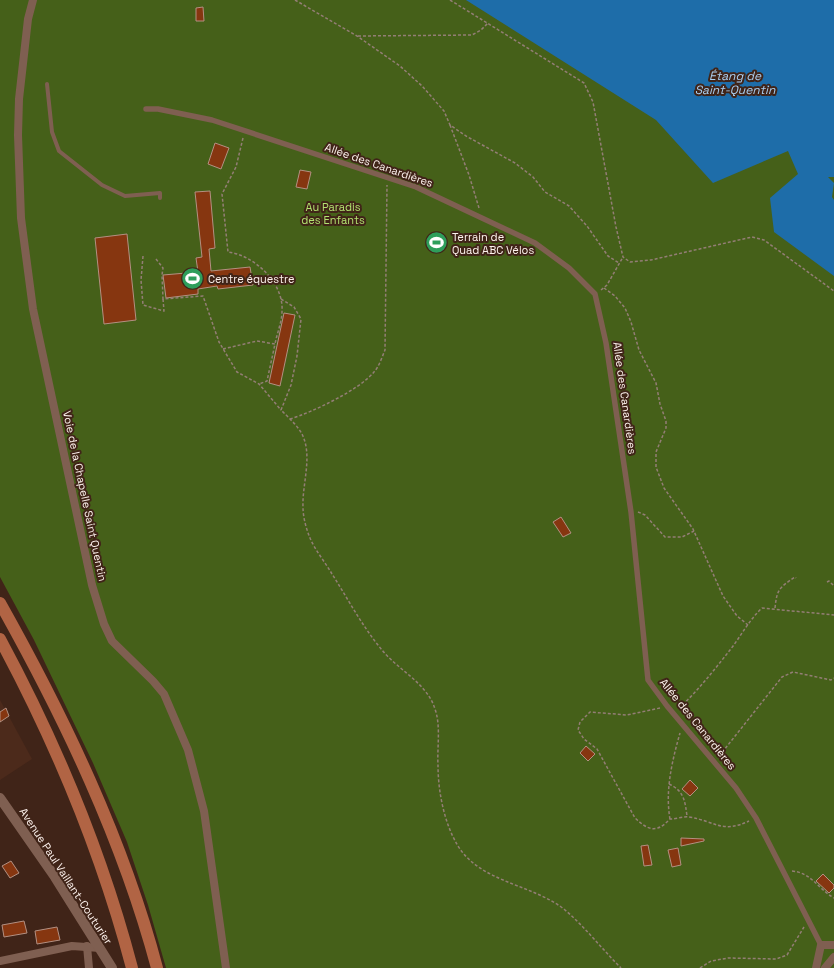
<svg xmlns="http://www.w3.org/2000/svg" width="834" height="968" font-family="'Space Grotesk',sans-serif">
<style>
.built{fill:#4c2a1b}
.green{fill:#456019}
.water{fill:#1e6da9}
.building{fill:#863610;stroke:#b39082}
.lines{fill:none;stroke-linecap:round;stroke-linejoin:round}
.path{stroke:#937e75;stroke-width:1.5;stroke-dasharray:3 2;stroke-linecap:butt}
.service{stroke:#7f5f51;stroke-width:4}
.pedestrian{stroke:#7f5f51;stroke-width:5.5}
.minor{stroke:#7f5f51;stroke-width:8}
.tertiary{stroke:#7f5f51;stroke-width:10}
.primary{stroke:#b16444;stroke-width:12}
.labels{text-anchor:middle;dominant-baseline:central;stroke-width:4;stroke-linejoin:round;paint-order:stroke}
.street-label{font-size:11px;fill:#fdf2ed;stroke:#402418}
.park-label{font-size:11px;fill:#b3e271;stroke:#402418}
.poi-label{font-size:11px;fill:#fdf2ed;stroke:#402418;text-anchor:start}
.water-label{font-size:12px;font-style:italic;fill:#abcff0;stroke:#402418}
</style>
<rect width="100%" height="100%" fill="#402418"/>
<path class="built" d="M 0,700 L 32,759 L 0,780 Z"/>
<path class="green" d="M 0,0 L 834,0 L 834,968 L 166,968 L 148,905 L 127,842 L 93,763 L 34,640 L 0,577 Z"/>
<path class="water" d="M 466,0 L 834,0 L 834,177 L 828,177 L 834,183 L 832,197 L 834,200 L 834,276 L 774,232 L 770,198 L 798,174 L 788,151 L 713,183 L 656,120 Z"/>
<g class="building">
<path d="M 203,7 L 204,21 L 196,21 L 196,8 Z"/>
<path d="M 215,143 L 229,148 L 221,169 L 208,164 Z"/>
<path d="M 300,170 L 311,172 L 307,189 L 296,187 Z"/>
<path d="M 210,191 L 215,248 L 209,249 L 211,271 L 250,267 L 253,285 L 218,289 L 217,286 L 198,289 L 198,294 L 166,298 L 163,275 L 198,272 L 196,258 L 202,257 L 195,192 Z"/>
<path d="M 127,234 L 136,320 L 104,324 L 95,238 Z"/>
<path d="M 284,313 L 295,315 L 280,386 L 269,383 Z"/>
<path d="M 561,517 L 571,533 L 563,537 L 553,522 Z"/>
<path d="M 6,708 L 9,716 L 0,722 L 0,712 Z"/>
<path d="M 586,746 L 595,754 L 588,761 L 580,753 Z"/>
<path d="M 690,780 L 698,788 L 690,796 L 682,789 Z"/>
<path d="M 681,838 L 704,839 L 704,841 L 681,846 Z"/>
<path d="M 648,845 L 652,865 L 644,866 L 641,846 Z"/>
<path d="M 678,848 L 681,865 L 672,867 L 668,850 Z"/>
<path d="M 11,861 L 19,873 L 10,878 L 2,866 Z"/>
<path d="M 823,874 L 834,885 L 834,888 L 829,893 L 816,881 Z"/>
<path d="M 24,921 L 27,933 L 4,937 L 2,925 Z"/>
<path d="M 57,927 L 60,940 L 37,944 L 35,931 Z"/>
</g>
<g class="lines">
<g class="path">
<path d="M 295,0 L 357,36 L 400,66 L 422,86 L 444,111 L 450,125 L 466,136 L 515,163 L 533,177 L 545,192 L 569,206 L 587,226 L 608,256 L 619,263"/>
<path d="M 450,0 L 584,83 L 593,102 L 616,227 L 623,257 L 630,262 L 651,260 L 752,237 L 764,240 L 834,291"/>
<path d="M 358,36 L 472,35 L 481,30 L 488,23"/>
<path d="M 450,125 L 469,175 L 479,208"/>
<path d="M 243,138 L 236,167 L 222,194 L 228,252 C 254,255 284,283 282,311 C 282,322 277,333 275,344"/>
<path d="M 143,256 L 141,280 L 143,305 L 164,311 L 163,299"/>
<path d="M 156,259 L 163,268 L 162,275 L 163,299 L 203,296 L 219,342 L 237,372 L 259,384 L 281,410"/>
<path d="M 604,288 L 615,296 L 625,308 L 631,322 L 639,350 L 656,383 L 660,404 L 666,421 L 666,428 L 656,452 L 656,467 L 664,488 L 693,529 L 723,596 L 737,616 L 748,625"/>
<path d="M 601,290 L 607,285 L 623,257"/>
<path d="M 281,299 L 294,307 L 301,319 L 297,356 L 291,385 L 281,410 C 288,417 297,425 302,434 C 313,456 302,484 303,507 C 303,517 306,528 310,538 C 315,550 325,562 332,574 C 348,599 362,626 382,650 C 398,670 427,683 435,709 C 441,726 437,747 438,765 C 438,791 444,823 458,846 C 481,883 533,884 565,910 C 585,927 602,949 621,968"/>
<path d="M 223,349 L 257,341 L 275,344 L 267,381 L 259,384"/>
<path d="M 290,419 C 313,412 359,390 374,372 C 379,367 382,357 385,350 L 387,185"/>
<path d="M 638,512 L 645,515 L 665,537 L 682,537 L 694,531"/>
<path d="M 827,582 L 829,581 L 834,586"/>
<path d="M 775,608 C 777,589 779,588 795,577 L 796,578"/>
<path d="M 660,708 L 627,715 L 590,712 L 580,722 L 578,730 L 584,739 L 597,749 L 635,818 C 648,830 656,834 670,819 C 676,819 684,816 689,817 C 715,821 722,834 749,821"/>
<path d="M 679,708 C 698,691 714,670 730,650 C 741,636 749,620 762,608 L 834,615"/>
<path d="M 718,755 L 724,750 L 782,677 L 793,672 L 831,680 L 834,678"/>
<path d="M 669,784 C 684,791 685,801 687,816"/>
<path d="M 670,819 C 665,791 672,761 680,733"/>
<path d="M 792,871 C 812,873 817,888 834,898"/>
<path d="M 700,968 L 711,961 L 728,958 L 776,959 L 787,955 L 804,927"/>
</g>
<path class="service" d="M 47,84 L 52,132 L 59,151 L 102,185 L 125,196 L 160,193 L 160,198"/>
<path class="pedestrian" d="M 146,109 L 158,109 L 212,120 L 416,187 L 535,243 L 569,268 L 595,294 L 606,343 L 631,512 L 648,680 L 667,706 L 736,788 L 756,818 L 821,945"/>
<g class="minor">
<path d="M 33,0 L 28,19 L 19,99 L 18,135 L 21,218 L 33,309 L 92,585 L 104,624 L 112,641 L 153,681 L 164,694 L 188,750 L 204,811 L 226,968"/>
<path d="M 87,946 L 89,968"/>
<path d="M 0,961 L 72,946 L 100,948"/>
<path d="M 816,968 L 821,945 L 834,945"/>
<path d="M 825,968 L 834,957"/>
</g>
<path class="tertiary" d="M 0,798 L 55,877 L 112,968"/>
<g class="primary">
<path d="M 0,603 C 64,717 123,840 157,968"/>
<path d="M 0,639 C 56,743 102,854 132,968"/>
</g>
</g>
<defs>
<symbol id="stadium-disc" viewBox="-11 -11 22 22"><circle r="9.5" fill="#2e9e5b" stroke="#402418"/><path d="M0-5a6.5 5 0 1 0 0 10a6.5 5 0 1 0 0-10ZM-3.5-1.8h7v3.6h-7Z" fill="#fff"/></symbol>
</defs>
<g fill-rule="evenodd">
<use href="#stadium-disc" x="424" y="230" width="25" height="25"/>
<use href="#stadium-disc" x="180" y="266" width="25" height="25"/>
</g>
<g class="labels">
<g class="street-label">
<text transform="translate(379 165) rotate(19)">Allée des Canardières</text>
<text transform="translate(625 398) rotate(82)">Allée des Canardières</text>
<text transform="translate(85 496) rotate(78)">Voie de la Chapelle Saint Quentin</text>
<text transform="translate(698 724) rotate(51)">Allée des Canardières</text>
<text transform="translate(66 876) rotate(57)">Avenue Paul Vaillant-Couturier</text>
</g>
<g class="park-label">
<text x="333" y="207">Au Paradis<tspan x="333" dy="13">des Enfants</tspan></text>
</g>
<g class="poi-label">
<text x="452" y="237">Terrain de<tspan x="452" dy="13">Quad ABC Vélos</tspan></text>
<text x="208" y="279">Centre équestre</text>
</g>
<g class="water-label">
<text x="735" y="76">Étang de<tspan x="735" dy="14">Saint-Quentin</tspan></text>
</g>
</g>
</svg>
